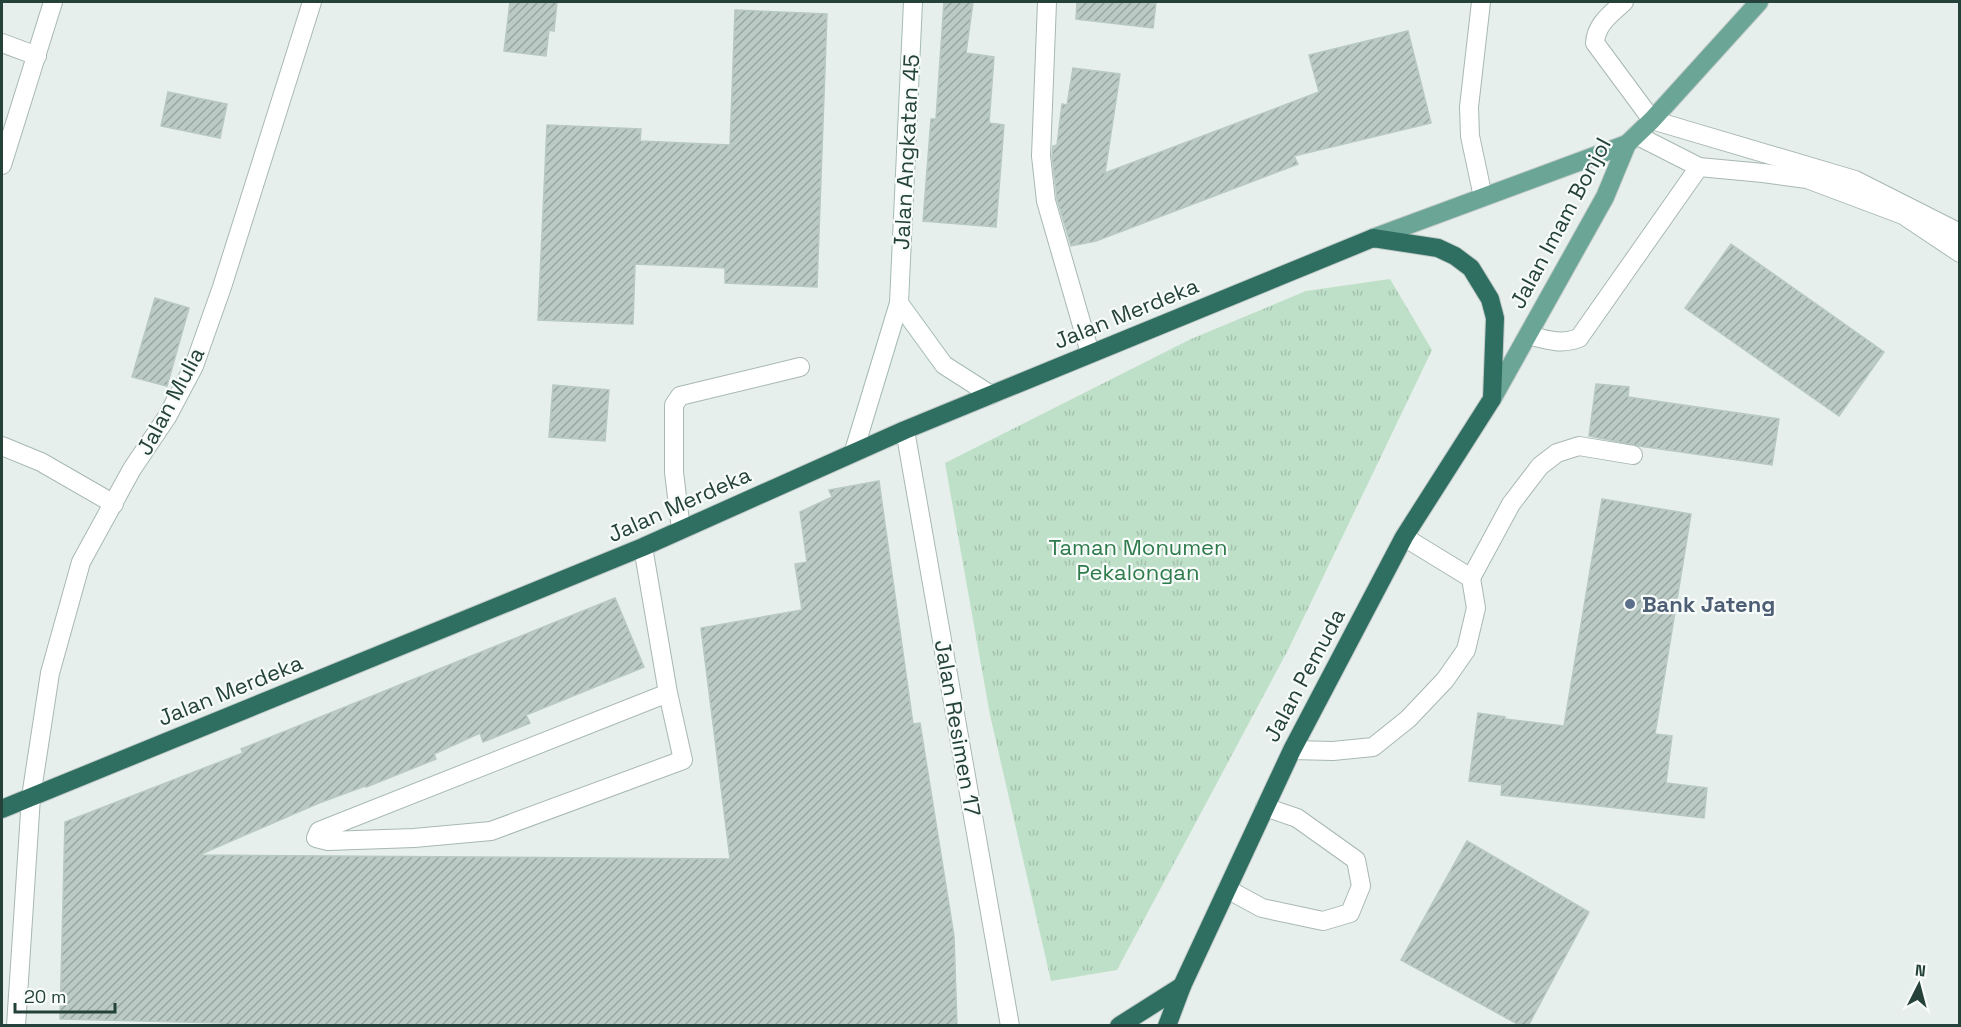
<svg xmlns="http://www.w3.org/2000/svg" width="1961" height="1027" font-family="'Space Grotesk',sans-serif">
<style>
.park{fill:url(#park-tufts)}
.building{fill:url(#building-hatch);stroke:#b8c9c2;stroke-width:1.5}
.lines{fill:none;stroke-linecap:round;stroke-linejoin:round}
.lane-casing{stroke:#a8b8b2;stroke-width:20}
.street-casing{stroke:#a8b8b2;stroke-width:20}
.secondary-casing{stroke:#a4bbb3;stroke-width:20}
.primary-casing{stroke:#c2cac8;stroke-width:20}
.highway-casing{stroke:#c2cac8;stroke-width:20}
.lane{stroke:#fff;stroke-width:18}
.street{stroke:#fff;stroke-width:18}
.secondary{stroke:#fff;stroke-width:18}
.primary{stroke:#6aa596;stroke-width:18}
.highway{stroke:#2f6f62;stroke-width:18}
.service-dot{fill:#5c6f8a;stroke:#f7fbf9;stroke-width:2}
.labels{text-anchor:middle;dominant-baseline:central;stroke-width:4.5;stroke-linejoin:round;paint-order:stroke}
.street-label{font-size:22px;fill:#24423a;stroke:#f7fbf9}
.park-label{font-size:22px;fill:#2d7a4b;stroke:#f7fbf9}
.service-label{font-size:22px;font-weight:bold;fill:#4e5e75;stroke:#f7fbf9;text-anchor:start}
</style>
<defs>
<pattern id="park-tufts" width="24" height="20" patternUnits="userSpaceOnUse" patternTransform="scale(1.5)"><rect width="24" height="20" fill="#bfe0c8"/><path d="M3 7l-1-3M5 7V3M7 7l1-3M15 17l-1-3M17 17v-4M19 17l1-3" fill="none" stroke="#a4c1ad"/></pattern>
<pattern id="building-hatch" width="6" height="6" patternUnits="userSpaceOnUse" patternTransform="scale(1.5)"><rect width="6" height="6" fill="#bbcac4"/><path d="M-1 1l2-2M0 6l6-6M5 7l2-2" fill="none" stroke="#98a6a0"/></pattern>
</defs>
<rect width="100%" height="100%" fill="#e6efeb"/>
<path class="park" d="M 1390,279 L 1432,350 L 1289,648 L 1117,970 L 1051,981 L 990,715 L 945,463 L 1191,339 L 1306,291 Z"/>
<g class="building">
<path d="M 510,2 L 557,2 L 554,31 L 549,30 L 546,56 L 504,51 Z"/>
<path d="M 944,2 L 973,2 L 966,53 L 994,57 L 989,123 L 1004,125 L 996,227 L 923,221 L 931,119 L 936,119 Z"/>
<path d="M 1077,2 L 1156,2 L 1153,28 L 1076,19 Z"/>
<path d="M 735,10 L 827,14 L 817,287 L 725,283 L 725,268 L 635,264 L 633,324 L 538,320 L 547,125 L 641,129 L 640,141 L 730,145 Z"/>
<path d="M 1408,31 L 1431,123 L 1294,156 L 1298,164 L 1096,241 L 1071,246 L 1057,199 L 1052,156 L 1053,146 L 1057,145 L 1062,104 L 1067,105 L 1073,68 L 1120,74 L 1105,173 L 1319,92 L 1309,55 Z"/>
<path d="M 168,92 L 227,104 L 220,138 L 161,126 Z"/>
<path d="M 1731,244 L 1884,352 L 1839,416 L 1685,308 Z"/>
<path d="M 155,298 L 189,308 L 167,386 L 132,377 Z"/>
<path d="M 1596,384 L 1629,387 L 1628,397 L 1779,419 L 1772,465 L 1639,446 L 1589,436 Z"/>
<path d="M 553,385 L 609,390 L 605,441 L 549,437 Z"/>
<path d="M 879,481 L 913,724 L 920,723 L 954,936 L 957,1026 L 221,1026 L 221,1023 L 60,1019 L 65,822 L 243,753 L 241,749 L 615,598 L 644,667 L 526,715 L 530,723 L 483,742 L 480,733 L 434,754 L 436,759 L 366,787 L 365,786 L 319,803 L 199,855 L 730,859 L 701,628 L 802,610 L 795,564 L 807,562 L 800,512 L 832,497 L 829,490 Z"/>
<path d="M 1602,499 L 1691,514 L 1655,734 L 1672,736 L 1666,783 L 1707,788 L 1704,818 L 1501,795 L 1502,785 L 1469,781 L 1478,713 L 1505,717 L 1505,719 L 1564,726 Z"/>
<path d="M 1467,841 L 1589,912 L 1528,1026 L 1521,1026 L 1401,960 Z"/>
</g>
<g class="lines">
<defs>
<g id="lane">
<path d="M 1624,2 C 1611,14 1596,24 1595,43 L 1652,120"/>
<path d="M 1636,135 L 1699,167 L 1763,173 L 1807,179 L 1903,215 L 1960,253"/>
<path d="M 1528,335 C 1547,340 1561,345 1579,338 L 1699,167"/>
<path d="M 681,530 L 674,472 L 674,405 L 680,396 L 800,367"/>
<path d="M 643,547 L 668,693 L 683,760 L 491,831 L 414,838 L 328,841 L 316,838 L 319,831 L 668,693"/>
<path d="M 1471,578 L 1511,504 L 1540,466 L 1557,453 L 1579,446 L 1633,455"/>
<path d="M 1292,750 L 1333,751 L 1373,747 L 1408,719 L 1445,680 L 1466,650 L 1476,608 L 1471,578 L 1404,537"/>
<path d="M 1227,889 L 1262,908 L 1323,921 L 1350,913 L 1361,886 L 1356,860 L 1297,818 L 1265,807"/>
</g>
<g id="street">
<path d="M 1047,2 L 1041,156 L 1046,201 L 1090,353"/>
<path d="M 1481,2 L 1469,107 L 1470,136 L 1483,197"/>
<path d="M 2,43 L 37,56"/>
<path d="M 1652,120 L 1855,180 L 1960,233"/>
<path d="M 2,165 L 53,2"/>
<path d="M 905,430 L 1010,1026"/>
<path d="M 2,446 L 41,462 L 114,504"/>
<path d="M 16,1026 L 31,797 L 50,673 L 81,562 L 132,469 L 167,417 L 194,366 L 222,287 L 312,2"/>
</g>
<g id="secondary">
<path d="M 899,303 L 944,365 L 991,395"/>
<path d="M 854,451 L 899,303 L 913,2"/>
</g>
<g id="primary">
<path d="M 1373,238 L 1627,144"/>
<path d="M 1492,399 L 1605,197 L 1627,144 L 1652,120 L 1759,2"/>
</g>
<g id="highway">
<path d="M 2,809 L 643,547 L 905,430 L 1373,238 L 1438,248 L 1455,256 L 1471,268 L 1490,299 L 1495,318 L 1492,399 L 1404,537 L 1292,750 L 1182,986 L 1167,1026"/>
<path d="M 1119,1026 L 1182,986"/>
</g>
</defs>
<use href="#lane" class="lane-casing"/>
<use href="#street" class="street-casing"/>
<use href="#secondary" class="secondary-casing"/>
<use href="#primary" class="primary-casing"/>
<use href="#highway" class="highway-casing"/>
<use href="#lane" class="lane"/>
<use href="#street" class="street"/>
<use href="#secondary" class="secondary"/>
<use href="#primary" class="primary"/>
<use href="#highway" class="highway"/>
</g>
<circle class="service-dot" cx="1630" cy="604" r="6"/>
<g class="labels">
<g class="street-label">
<text transform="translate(906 152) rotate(-87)">Jalan Angkatan 45</text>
<text transform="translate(1560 223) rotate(-62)">Jalan Imam Bonjol</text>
<text transform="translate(1126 313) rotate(-22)">Jalan Merdeka</text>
<text transform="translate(170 401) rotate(-62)">Jalan Mulia</text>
<text transform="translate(679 504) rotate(-24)">Jalan Merdeka</text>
<text transform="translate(1304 675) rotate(-62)">Jalan Pemuda</text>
<text transform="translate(230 690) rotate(-22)">Jalan Merdeka</text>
<text transform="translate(958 728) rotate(80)">Jalan Resimen 17</text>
</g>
<g class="park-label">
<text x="1138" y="547">Taman Monumen<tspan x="1138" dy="25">Pekalongan</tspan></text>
</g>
<g class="service-label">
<text x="1642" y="604">Bank Jateng</text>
</g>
</g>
<rect width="1961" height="1027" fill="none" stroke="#24423a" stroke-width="6"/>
<g transform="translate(1919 985) rotate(6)" stroke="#f7fbf9" stroke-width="4.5" paint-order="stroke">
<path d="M0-4.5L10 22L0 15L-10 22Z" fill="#24423a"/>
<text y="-9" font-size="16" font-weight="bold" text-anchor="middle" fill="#24423a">N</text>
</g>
<path d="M15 1003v9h100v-9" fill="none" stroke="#24423a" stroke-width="3"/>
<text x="24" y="1003" font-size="18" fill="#24423a" stroke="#f7fbf9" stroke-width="4.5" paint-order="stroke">20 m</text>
</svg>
